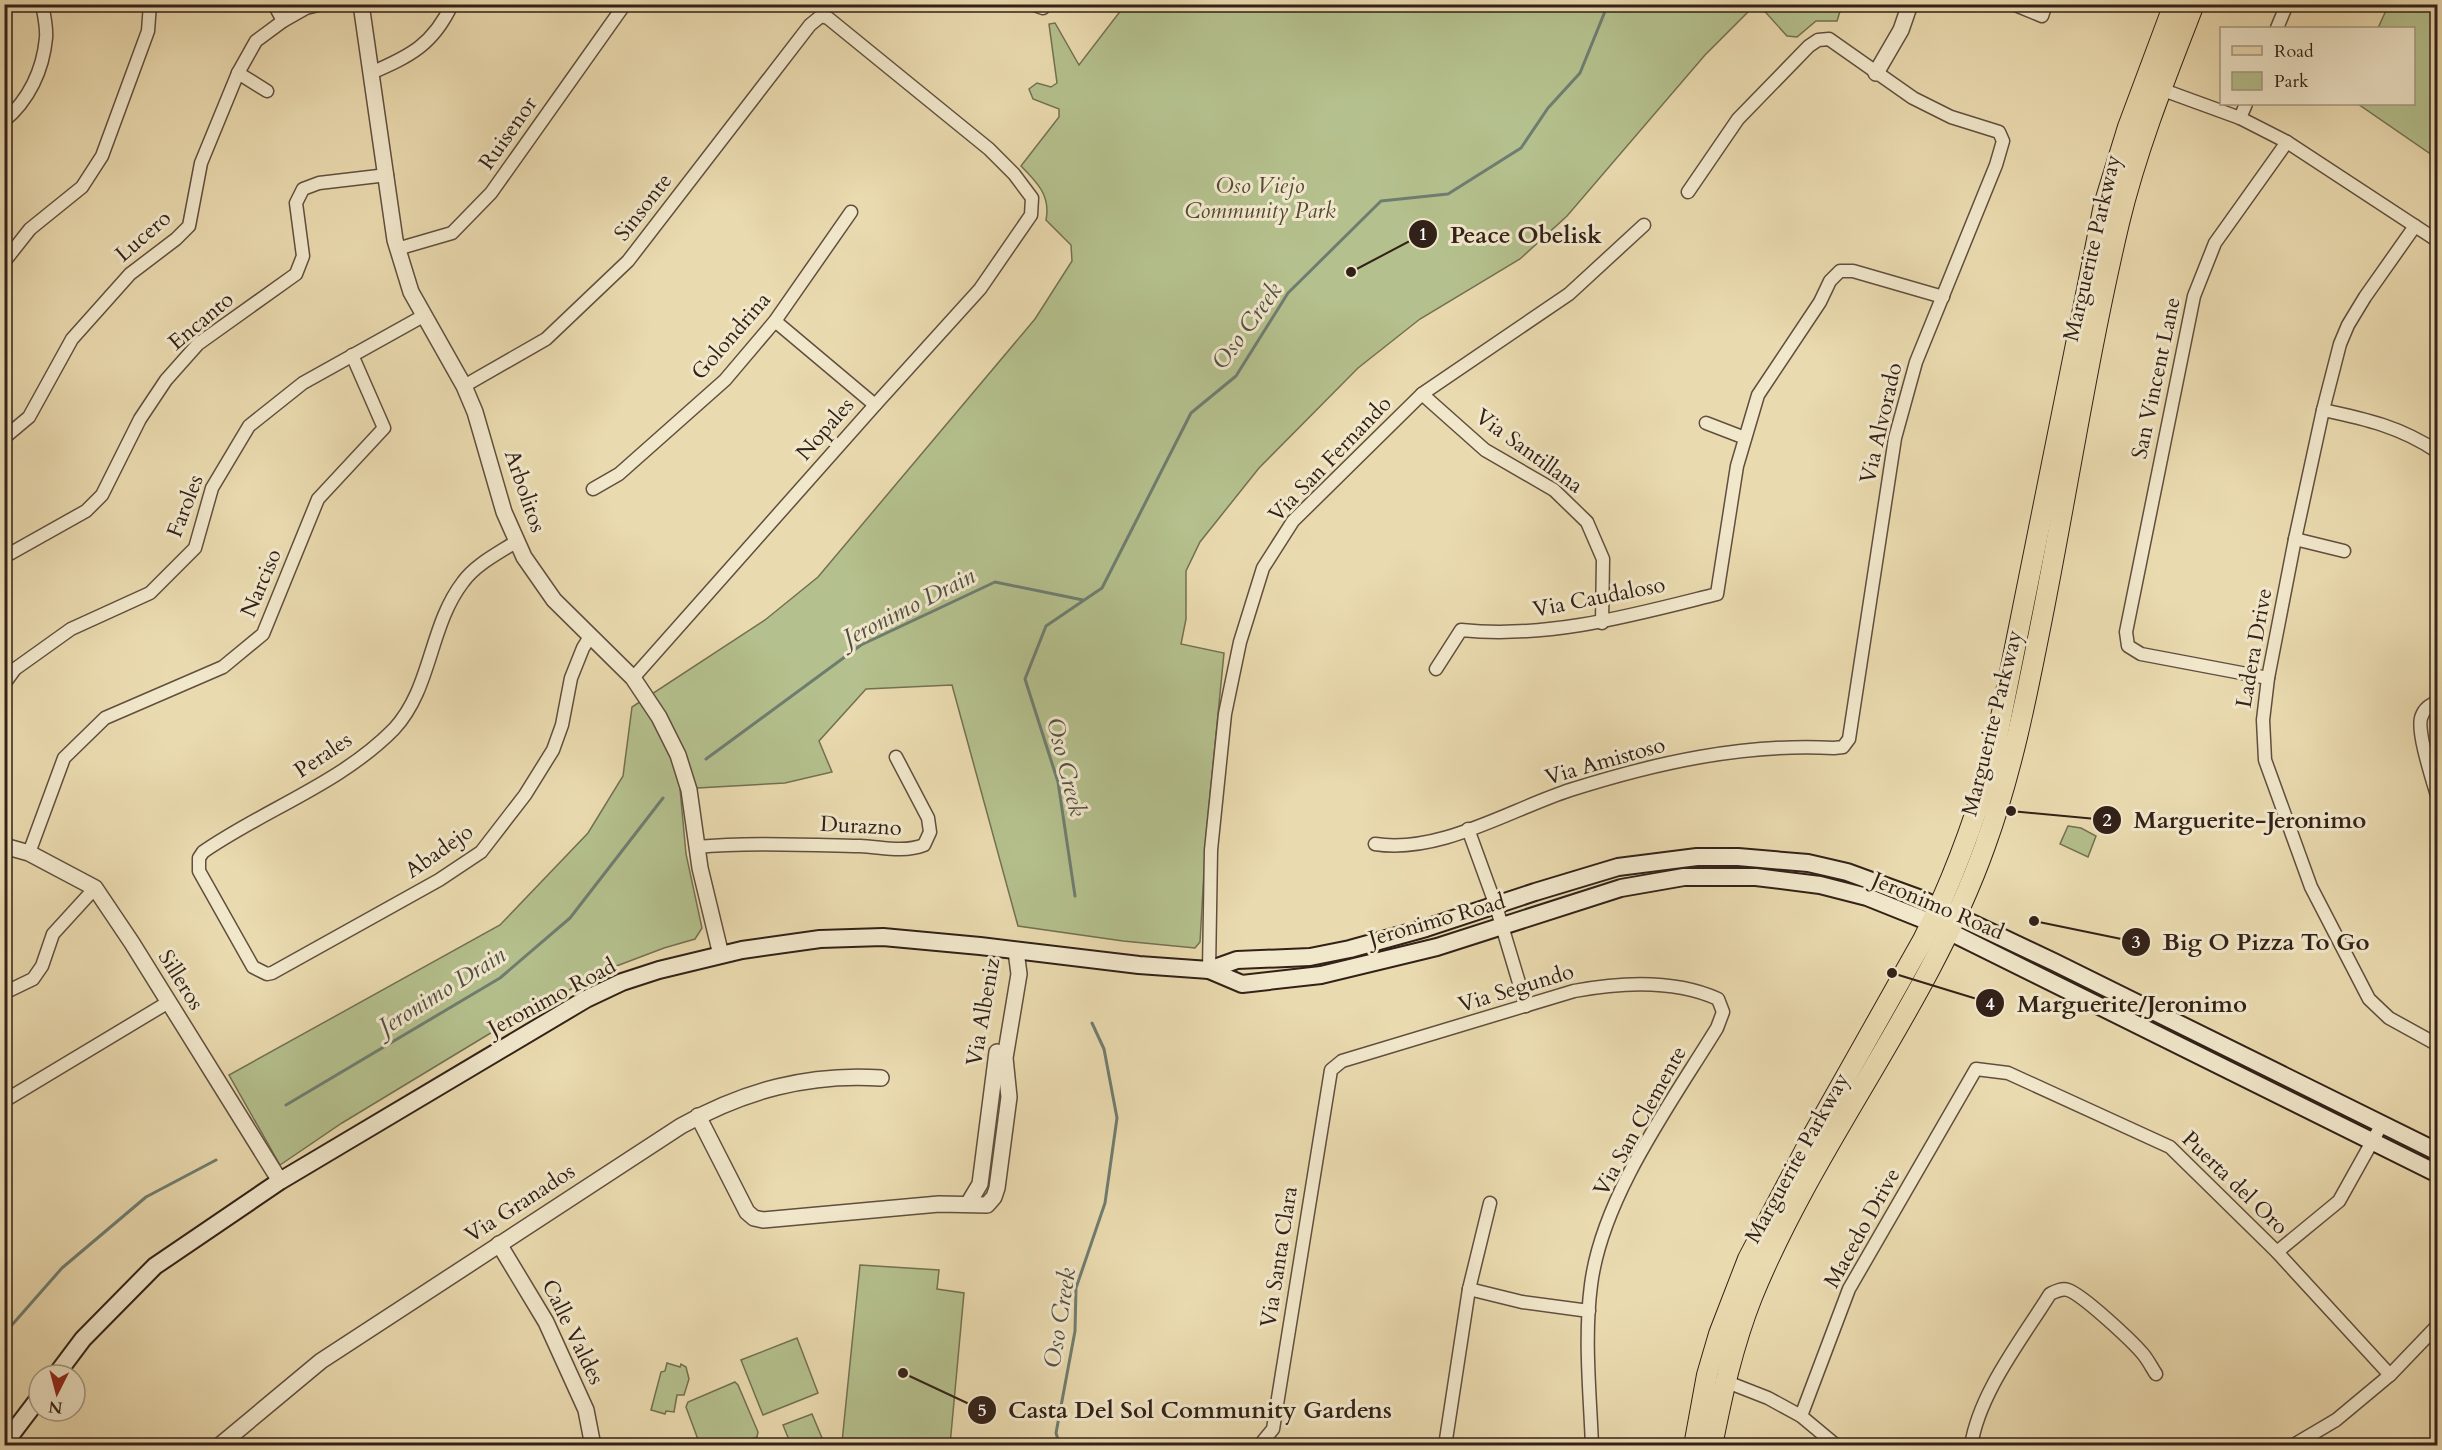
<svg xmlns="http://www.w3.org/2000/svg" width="2442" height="1450" font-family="Cardo,serif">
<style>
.green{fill:#b4c08d;stroke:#737052;stroke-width:1.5}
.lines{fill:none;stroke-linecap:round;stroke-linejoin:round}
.stream{stroke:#6f7d70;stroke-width:3}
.minor-casing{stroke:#604f3e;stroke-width:15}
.tertiary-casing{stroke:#604f3e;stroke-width:18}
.secondary-casing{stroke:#322118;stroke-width:20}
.primary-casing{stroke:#322118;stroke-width:22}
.minor{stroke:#f1e7cb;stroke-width:12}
.tertiary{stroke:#f1e7cb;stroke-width:15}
.secondary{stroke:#f1e7cb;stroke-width:16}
.primary{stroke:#eadaaf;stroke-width:20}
.labels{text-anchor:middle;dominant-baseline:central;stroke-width:6;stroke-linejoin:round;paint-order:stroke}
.street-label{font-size:22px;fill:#322118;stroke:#f1e7cb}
.park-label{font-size:22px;font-style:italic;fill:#524935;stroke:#f1e7cb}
.water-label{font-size:24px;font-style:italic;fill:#514f44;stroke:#f1e7cb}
.leader{fill:none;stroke:#322118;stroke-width:2}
.callout-dot{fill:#322118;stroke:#f1e7cb;stroke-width:2}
.mark-label{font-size:18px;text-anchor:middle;font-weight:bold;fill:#fff}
.callout-label{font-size:24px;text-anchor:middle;font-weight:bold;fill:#322118;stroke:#f1e7cb;stroke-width:6;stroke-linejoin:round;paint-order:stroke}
</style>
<rect width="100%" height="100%" fill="#eadaaf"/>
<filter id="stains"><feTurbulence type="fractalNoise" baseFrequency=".00333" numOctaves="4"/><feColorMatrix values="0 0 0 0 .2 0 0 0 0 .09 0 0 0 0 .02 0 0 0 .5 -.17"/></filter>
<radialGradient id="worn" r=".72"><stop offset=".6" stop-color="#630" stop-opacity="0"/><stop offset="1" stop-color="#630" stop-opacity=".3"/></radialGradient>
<g class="green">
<path d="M 2389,4 L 2437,5 L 2438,154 L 2435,157 L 2358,104 L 2414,104 L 2414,28 L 2378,28 Z"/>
<path d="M 1125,5 L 1755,5 L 1705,55 L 1567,216 L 1520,259 L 1420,319 L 1358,368 L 1259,468 L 1200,542 L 1186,571 L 1186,619 L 1181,644 L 1224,653 L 1206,837 L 1200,942 L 1195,948 L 1123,941 L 1018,926 L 952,685 L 866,689 L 819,741 L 832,772 L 785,783 L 680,789 L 686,854 L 702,928 L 695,939 L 664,948 L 606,970 L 489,1034 L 342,1123 L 280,1165 L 229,1075 L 500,925 L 588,833 L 623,776 L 632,707 L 765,620 L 818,577 L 1035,319 L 1072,261 L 1071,245 L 1046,220 C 1051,196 1037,182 1021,166 L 1059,117 L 1059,109 L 1033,99 L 1029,89 L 1037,83 L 1051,87 L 1057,83 L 1049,24 L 1055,23 L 1079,65 Z"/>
<path d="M 1759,5 L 1842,5 L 1837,21 L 1816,21 L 1797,37 L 1787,36 Z"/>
<path d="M 2068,826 L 2081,828 L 2096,836 L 2088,857 L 2060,844 Z"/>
<path d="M 860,1265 L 939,1270 L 937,1289 L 964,1293 L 950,1445 L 884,1446 L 842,1442 Z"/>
<path d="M 797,1338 L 818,1393 L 763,1415 L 741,1360 Z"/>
<path d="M 667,1363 L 680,1367 L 681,1364 L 686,1367 L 689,1379 L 684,1395 L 677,1395 L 674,1412 L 666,1411 L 665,1414 L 651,1410 L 661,1372 L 665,1371 Z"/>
<path d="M 735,1382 L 738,1385 L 758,1432 L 757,1437 L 735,1445 L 700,1445 L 686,1407 L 688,1402 Z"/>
<path d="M 812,1414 L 825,1445 L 791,1445 L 783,1425 Z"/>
</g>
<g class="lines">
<g class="stream">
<path d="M 706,759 L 861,645 L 995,582 L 1083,600"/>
<path d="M 1075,896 L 1058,782 L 1025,679 L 1046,626 L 1102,588 L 1191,413 L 1236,376 L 1288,293 L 1381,201 L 1448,194 L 1521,148 L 1548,108 L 1580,73 L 1608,4"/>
<path d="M 286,1105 L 500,978 L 570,918 L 663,798"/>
<path d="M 4,1334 L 62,1268 L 146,1197 L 216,1160"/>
<path d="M 1060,1446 L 1056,1433 L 1075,1331 L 1076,1288 L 1105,1203 L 1117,1118 L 1104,1049 L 1092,1023"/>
</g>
<defs>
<g id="minor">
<path d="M 274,4 L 283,21"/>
<path d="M 1032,4 L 1043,8 L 1047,4"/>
<path d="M 2013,4 L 2042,16 L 2046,4"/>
<path d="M 2277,28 L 2287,4"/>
<path d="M 238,73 L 267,91"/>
<path d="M 371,73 C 410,56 433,45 452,4"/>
<path d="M 2155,87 L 2240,118 L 2287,142 L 2438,241"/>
<path d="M 2240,118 L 2246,104"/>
<path d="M 4,121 C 29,100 43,70 46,38 C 47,27 44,15 42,4"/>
<path d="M 2415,226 L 2365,297 L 2348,325 L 2340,344 L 2323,410 L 2295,539 L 2268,678 L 2263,720 L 2265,760 L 2311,887 L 2369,999 L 2389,1018 L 2438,1045"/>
<path d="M 397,249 L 452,233 L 491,193 L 625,4"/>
<path d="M 4,262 L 30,229 L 82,187 L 102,156 L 148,31 L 150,4"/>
<path d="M 775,321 L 875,405"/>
<path d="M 464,386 L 546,339 L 628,261 L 810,25 L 821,16 L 828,18 L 989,149 L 1014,174 L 1032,198 L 1031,215 L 980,289 L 875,405 L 633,678"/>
<path d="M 1422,394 L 1485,450 L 1554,490 L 1587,522 L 1603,559 L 1602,623"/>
<path d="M 2323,410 C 2366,419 2401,427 2438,452"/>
<path d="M 1706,423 L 1745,438"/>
<path d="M 4,438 L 29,417 L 72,339 L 130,274 L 176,239 L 189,226 L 201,163 L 238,73 L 256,41 L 283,21 L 306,8 L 322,4"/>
<path d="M 593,489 L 619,474 L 725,380 L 775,321 L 851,212"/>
<path d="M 2295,539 L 2344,551"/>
<path d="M 517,541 C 499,553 476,564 463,582 C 429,626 432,688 394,729 C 340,784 265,809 203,852 L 199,858 L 199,871 L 253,967 L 267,974 L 272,973 L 439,880 L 481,852 L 525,795 L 553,750 L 562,725 L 571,678 L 583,648 L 591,635"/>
<path d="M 4,557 L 86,511 L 102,495 L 140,419 L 166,380 L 198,344 L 296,274 L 303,256 L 296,203 L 303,189 L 319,183 L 387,175"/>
<path d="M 1436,669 L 1461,630 C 1549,639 1633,615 1717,594 L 1737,466 L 1758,395 L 1820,302 L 1830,281 L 1840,271 L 1853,271 L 1943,297"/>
<path d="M 2268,678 L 2141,654 L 2128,646 L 2126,632 L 2194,296 L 2215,243 L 2287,142"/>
<path d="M 4,684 L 15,669 L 71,629 L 150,593 L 195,548 L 212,488 L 249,426 L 303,383 L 425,315"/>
<path d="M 2438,701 C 2430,705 2424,708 2421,718 C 2417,734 2433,781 2438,799"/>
<path d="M 1468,829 L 1496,906 L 1526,1006"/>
<path d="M 1375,844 C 1440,854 1509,810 1570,790 C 1655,763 1744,743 1834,748 L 1843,747 L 1849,739 L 1895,438 L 1916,362 L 1996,165 L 2003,141 L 1999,132 L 1951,117 L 1913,98 L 1829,39 L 1818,40 L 1809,46 L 1738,119 L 1688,192"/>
<path d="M 696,847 C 751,842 805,845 860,846 C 882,847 903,853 924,845 L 930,832 L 928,818 L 896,757"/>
<path d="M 29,853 L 64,758 L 105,718 L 223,667 L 263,634 L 318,499 L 384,428 L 352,355"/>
<path d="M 1209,970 L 1211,850 L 1225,714 L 1240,642 L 1263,568 L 1293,521 L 1422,394 L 1569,294 L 1644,225"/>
<path d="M 4,993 L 33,979 L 42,966 L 53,934 L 95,888"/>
<path d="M 4,1101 L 167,1003"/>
<path d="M 2277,1252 L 2339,1201 L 2382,1124"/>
<path d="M 1469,1289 L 1522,1302 L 1589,1311"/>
<path d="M 1722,1380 L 1768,1398 L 1801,1416 L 1837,1446"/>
<path d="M 1801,1416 L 1849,1289 L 1976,1069 L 2008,1073 L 2170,1147 L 2277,1252 L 2390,1375"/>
<path d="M 1259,1446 L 1273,1429 L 1331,1070 L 1342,1061 L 1574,991 C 1622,982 1674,979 1718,999 L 1723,1012 L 1717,1028 C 1671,1103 1602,1197 1591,1285 C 1584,1338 1590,1393 1592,1446"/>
<path d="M 1445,1446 L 1469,1289 L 1490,1203"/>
<path d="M 1971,1446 C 1979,1393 2022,1339 2050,1294 C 2056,1291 2062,1288 2068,1290 C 2083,1295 2132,1341 2143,1354 C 2148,1360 2152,1368 2156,1374"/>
<path d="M 2292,1446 L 2336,1420 L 2390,1375 L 2438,1325"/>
</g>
<g id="tertiary">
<path d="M 361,4 L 395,240 L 411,292 L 464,386 L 475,412 L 504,512 L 524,557 L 554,600 L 633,678 L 659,717 L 678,755 L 689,790 L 700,868 L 721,955"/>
<path d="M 1876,73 L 1901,30 L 1910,4"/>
<path d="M 4,846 L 29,853 L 95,888 L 132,943 L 280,1181"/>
<path d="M 698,1116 L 747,1212 L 754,1218 L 763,1220 L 939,1204 L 987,1205 L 994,1197 L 997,1188 L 1009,1097 L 1005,1058 L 1019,974 L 1016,951"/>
<path d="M 968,1204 L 980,1184 L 997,1052"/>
<path d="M 499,1244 L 546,1322 L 586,1410 L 593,1446"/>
<path d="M 219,1446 L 321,1361 L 681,1126 C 744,1091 808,1073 881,1078"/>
</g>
<g id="secondary">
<path d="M 1209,970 L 1237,960 L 1310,957 L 1350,949 L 1426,928 L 1535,892 L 1618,867 L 1697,857 L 1738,857 L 1808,863 L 1847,872 L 1921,899 L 2054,962 L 2438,1152"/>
<path d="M 56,1375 L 83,1339 L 155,1266 L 280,1181 L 586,999 L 622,982 L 659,970 L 742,950 L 820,939 L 883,937 L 980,946 L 1139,965 L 1209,970 L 1242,984 L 1321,975 L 1437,947 L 1621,888 L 1684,877 L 1756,877 L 1820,885 L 1867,897 L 1932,923 L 2438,1174"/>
<path d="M 4,1444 L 39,1398"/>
</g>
<g id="primary">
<path d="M 1694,1446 L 1707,1375 L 1719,1334 L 1748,1259 L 1812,1137 L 1923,940 C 1952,882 1975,820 1993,757 L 2104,205 L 2128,127 L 2174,4"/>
<path d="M 1712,1446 C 1722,1395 1733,1345 1752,1297 C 1816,1140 1928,1006 1985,846 C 2013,769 2028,689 2044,608 C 2069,480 2089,350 2119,223 C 2137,148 2166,76 2194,4"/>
</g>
</defs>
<use href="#minor" class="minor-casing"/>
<use href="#tertiary" class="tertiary-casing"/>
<use href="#secondary" class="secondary-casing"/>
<use href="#primary" class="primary-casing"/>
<use href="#minor" class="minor"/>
<use href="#tertiary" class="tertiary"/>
<use href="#secondary" class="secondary"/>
<use href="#primary" class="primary"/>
</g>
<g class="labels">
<g class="street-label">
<text transform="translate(508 133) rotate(-55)">Ruisenor</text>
<text transform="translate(643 207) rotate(-52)">Sinsonte</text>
<text transform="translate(143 236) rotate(-41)">Lucero</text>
<text transform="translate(2092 248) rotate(-77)">Marguerite Parkway</text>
<text transform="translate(201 321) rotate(-40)">Encanto</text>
<text transform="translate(731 336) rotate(-49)">Golondrina</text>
<text transform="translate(2156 378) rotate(-78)">San Vincent Lane</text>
<text transform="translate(1881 423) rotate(-77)">Via Alvorado</text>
<text transform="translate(825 429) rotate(-49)">Nopales</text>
<text transform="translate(1529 451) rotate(36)">Via Santillana</text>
<text transform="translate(1330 459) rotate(-46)">Via San Fernando</text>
<text transform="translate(525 491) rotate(71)">Arbolitos</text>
<text transform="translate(185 506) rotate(-69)">Faroles</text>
<text transform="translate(261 583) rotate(-67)">Narciso</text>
<text transform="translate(1599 597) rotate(-11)">Via Caudaloso</text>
<text transform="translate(2254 648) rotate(-80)">Ladera Drive</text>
<text transform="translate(1992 723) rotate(-76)">Marguerite Parkway</text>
<text transform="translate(323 755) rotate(-34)">Perales</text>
<text transform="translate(1605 761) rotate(-16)">Via Amistoso</text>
<text transform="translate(861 826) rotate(3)">Durazno</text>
<text transform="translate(439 851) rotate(-35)">Abadejo</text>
<text transform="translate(1938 906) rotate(23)">Jeronimo Road</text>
<text transform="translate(1437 920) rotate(-16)">Jeronimo Road</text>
<text transform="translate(181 980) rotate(58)">Silleros</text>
<text transform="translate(1516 988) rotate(-17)">Via Segundo</text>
<text transform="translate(552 997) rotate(-28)">Jeronimo Road</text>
<text transform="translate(983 1012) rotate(-80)">Via Albeniz</text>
<text transform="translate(1640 1121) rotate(-61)">Via San Clemente</text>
<text transform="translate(1797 1158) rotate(-61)">Marguerite Parkway</text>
<text transform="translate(2235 1183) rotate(44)">Puerta del Oro</text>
<text transform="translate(520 1203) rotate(-33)">Via Granados</text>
<text transform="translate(1862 1228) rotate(-61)">Macedo Drive</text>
<text transform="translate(1279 1257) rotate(-81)">Via Santa Clara</text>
<text transform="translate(573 1332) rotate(64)">Calle Valdes</text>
</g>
<g class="park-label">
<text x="1260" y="186">Oso Viejo<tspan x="1260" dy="25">Community Park</tspan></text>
</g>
<g class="water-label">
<text transform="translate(1247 326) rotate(-54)">Oso Creek</text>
<text transform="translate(909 607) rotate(-27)">Jeronimo Drain</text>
<text transform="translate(1066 767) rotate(76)">Oso Creek</text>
<text transform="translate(442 991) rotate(-32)">Jeronimo Drain</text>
<text transform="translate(1060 1318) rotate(-81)">Oso Creek</text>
</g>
</g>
<path class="leader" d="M1351 272L1423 234M2011 811L2107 820M2034 921L2136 942M1892 973L1990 1003M903 1373L982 1410"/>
<g class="callout-dot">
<circle cx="1351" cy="272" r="6"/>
<circle cx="2011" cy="811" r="6"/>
<circle cx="2034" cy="921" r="6"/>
<circle cx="1892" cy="973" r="6"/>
<circle cx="903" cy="1373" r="6"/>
<circle cx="1423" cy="234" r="15"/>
<circle cx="2107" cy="820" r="15"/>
<circle cx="2136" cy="942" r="15"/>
<circle cx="1990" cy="1003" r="15"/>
<circle cx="982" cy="1410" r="15"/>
</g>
<g class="mark-label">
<text x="1423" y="240">1</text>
<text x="2107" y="826">2</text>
<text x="2136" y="948">3</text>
<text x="1990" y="1010">4</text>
<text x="982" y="1416">5</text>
</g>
<g class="callout-label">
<text x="1526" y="243">Peace Obelisk</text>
<text x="2250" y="828">Marguerite-Jeronimo</text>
<text x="2266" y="950">Big O Pizza To Go</text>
<text x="2132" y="1012">Marguerite/Jeronimo</text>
<text x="1200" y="1418">Casta Del Sol Community Gardens</text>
</g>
<rect width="2442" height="1450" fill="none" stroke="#eadaaf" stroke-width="24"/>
<rect x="6" y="6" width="2430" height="1438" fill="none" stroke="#322118" stroke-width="3"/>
<rect x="12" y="12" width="2418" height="1426" fill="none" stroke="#322118" stroke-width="1.5"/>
<rect x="2220" y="27" width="195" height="78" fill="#f1e7cb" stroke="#a59883" stroke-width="1.5"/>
<rect x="2232" y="46" width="30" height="9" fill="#eadaaf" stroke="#a59883" stroke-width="1.5"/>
<text x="2274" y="57" font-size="18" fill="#322118">Road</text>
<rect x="2232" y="72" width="30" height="18" fill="#b4c08d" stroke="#a59883" stroke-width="1.5"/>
<text x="2274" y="87" font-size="18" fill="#322118">Park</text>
<g transform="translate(57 1393) rotate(186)"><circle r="28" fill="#f1e7cb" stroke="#a59883" stroke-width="1.5"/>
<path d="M0-4.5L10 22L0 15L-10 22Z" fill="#8f2418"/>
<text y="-9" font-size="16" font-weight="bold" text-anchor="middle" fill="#322118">N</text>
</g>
<rect width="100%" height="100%" filter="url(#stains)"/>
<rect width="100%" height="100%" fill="url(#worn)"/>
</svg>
